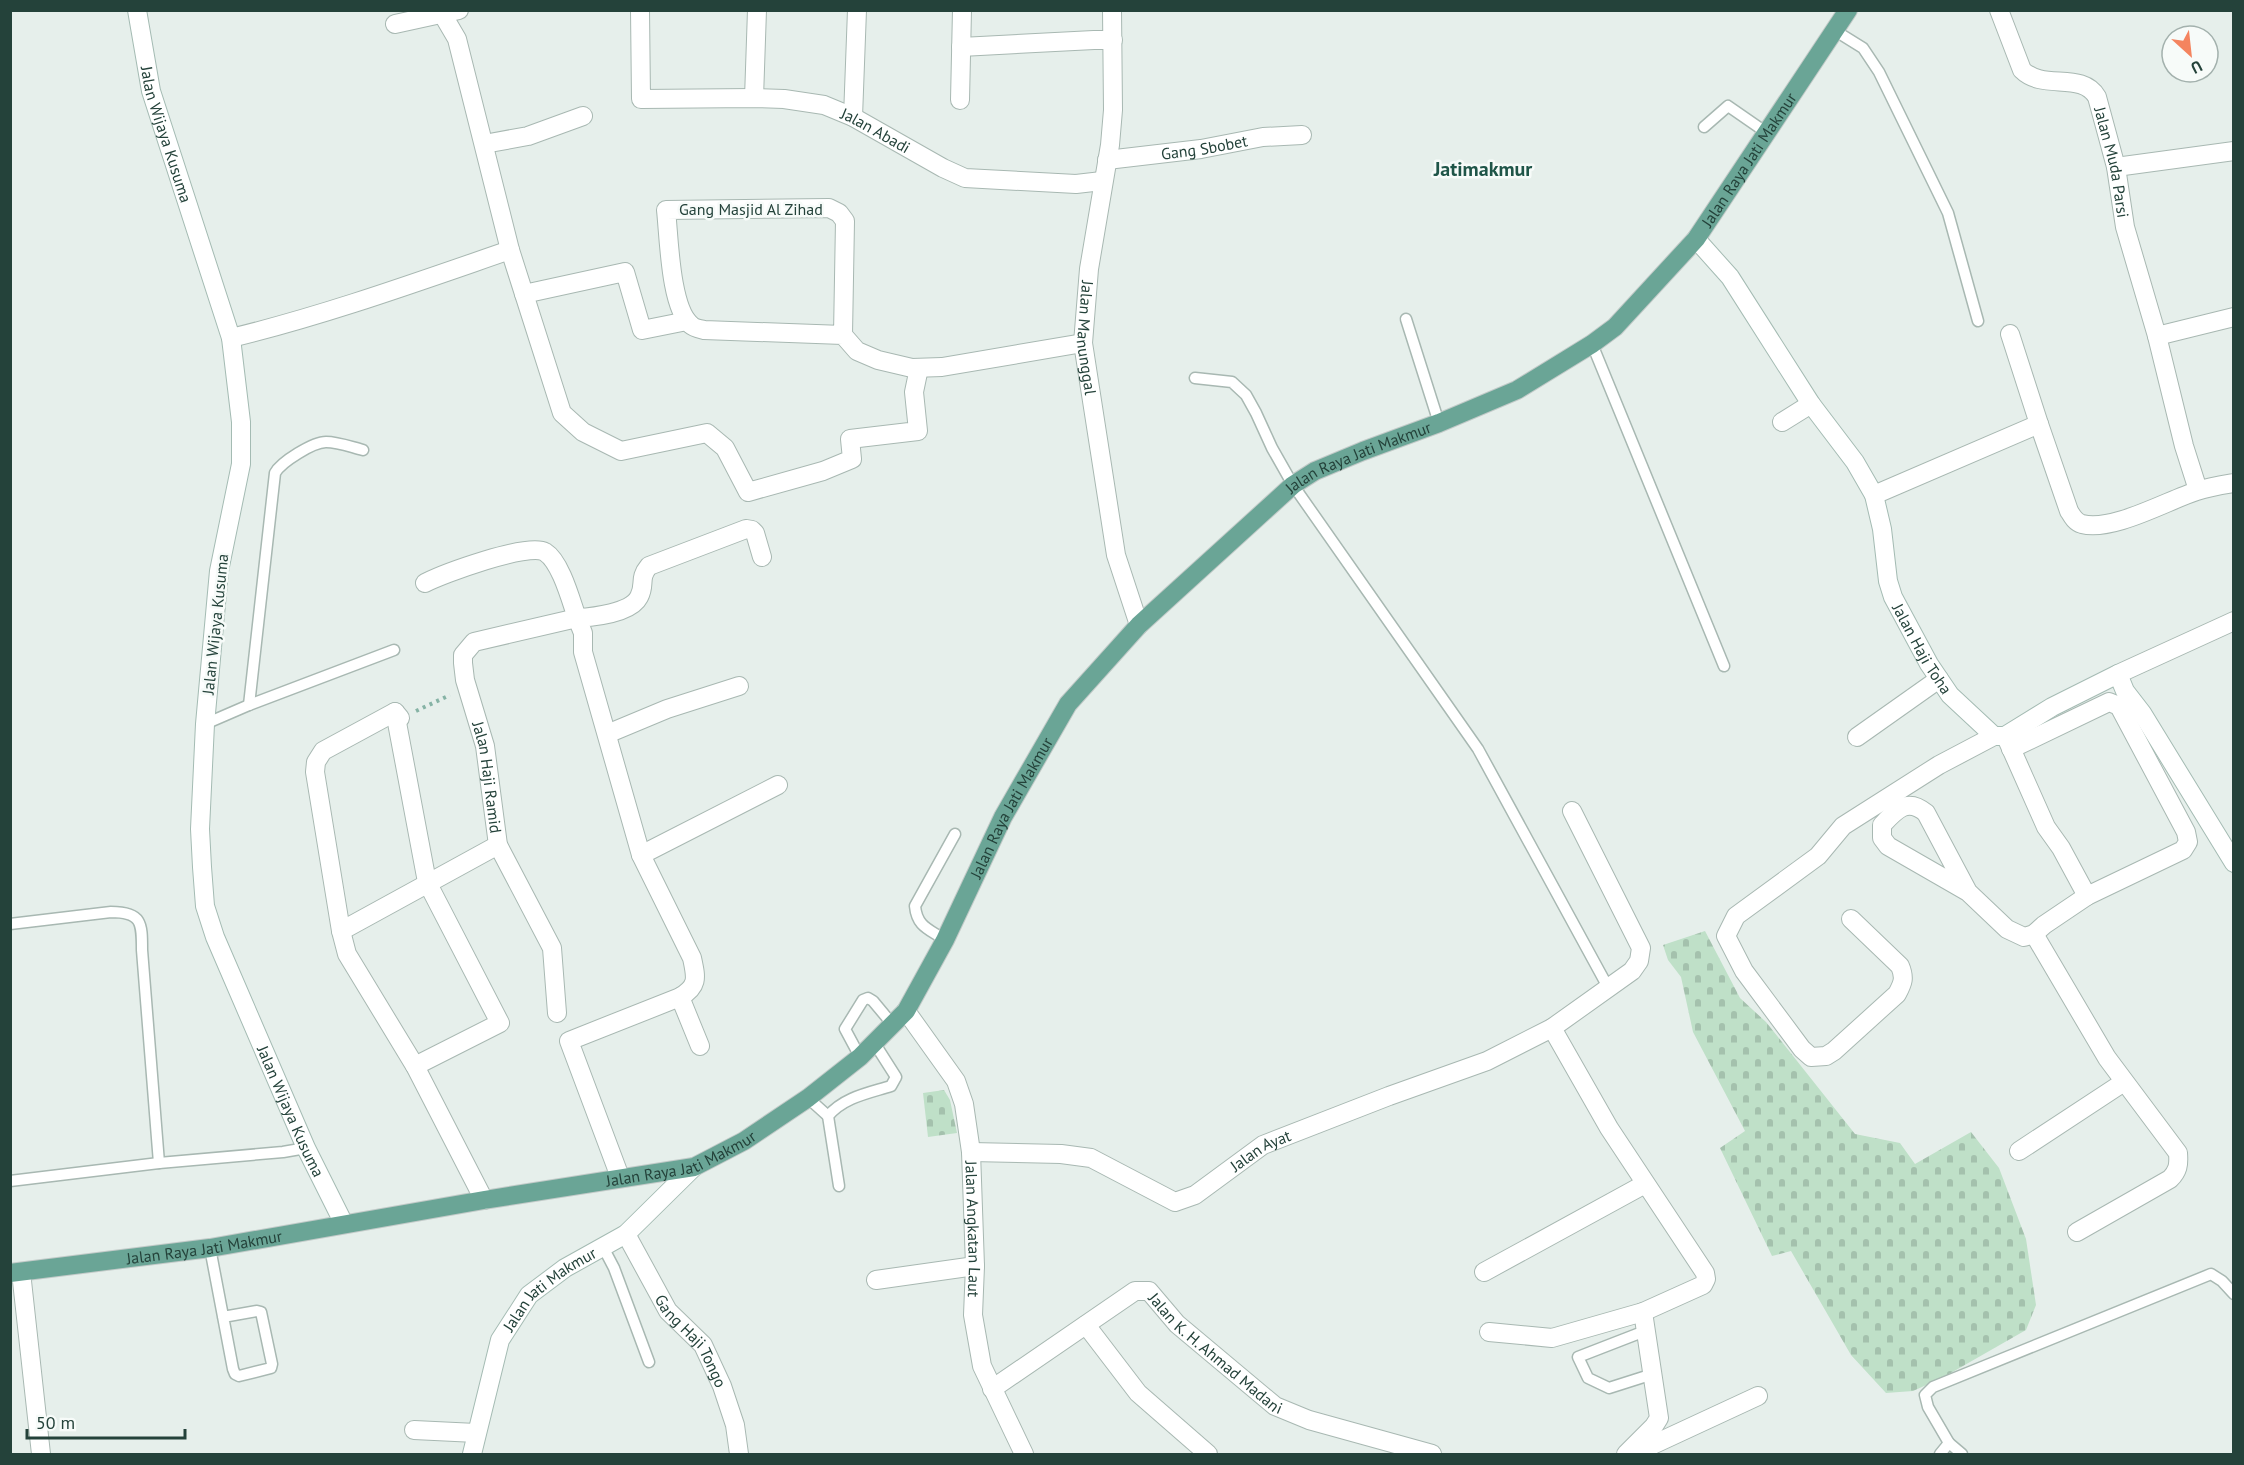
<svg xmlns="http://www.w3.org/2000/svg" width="2244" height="1465" font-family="'PT Sans',sans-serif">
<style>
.cemetery{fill:url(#cemetery-stones)}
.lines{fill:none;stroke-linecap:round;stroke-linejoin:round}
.lane-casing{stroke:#a8b8b2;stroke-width:13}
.street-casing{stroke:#a8b8b2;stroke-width:20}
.secondary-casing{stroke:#a4bbb3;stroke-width:20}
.primary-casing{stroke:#c2cac8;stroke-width:20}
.path{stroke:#86b3a5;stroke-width:4;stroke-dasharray:3 4.5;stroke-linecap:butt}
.lane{stroke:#fff;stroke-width:10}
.street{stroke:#fff;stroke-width:18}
.secondary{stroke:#fff;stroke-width:18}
.primary{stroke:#6aa596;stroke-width:18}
.labels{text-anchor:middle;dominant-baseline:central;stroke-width:5;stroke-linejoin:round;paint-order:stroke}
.street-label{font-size:16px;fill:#24423a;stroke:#f7fbf9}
.quarter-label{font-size:20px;font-weight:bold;fill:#1f5548;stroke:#f7fbf9}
</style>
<defs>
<pattern id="cemetery-stones" width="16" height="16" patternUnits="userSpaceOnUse" patternTransform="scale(1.5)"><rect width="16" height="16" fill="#bfe0c8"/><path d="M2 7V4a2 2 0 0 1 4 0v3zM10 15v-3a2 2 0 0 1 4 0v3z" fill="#a4c1ad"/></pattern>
</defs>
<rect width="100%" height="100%" fill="#e6efeb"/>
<g class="cemetery">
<path d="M 1705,931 L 1740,998 L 1766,1022 L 1855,1134 L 1900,1143 L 1915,1164 L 1971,1132 L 1999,1168 L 2026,1239 L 2036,1305 L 2026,1330 L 1942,1378 L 1913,1391 L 1886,1393 L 1851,1355 L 1791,1251 L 1772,1256 L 1720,1148 L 1745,1131 L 1693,1032 L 1681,977 L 1668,960 L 1663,945 Z"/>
<path d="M 944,1090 L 950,1100 L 957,1133 L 928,1137 L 923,1093 Z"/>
</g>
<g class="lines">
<defs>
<g id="lane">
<path d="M 1834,30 L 1863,48 L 1879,72 L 1948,213 L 1978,321"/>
<path d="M 1704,127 L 1728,106 L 1767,133"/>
<path d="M 1406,319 L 1439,423"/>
<path d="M 1592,344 L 1724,666"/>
<path d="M 1195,378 L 1232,382 L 1246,395 L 1256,413 L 1272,448 L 1293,485 L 1478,749 L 1609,989"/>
<path d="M 249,705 L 275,473 C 281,462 313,442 326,442 C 338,442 351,447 363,450"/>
<path d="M 205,724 L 249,705 L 394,650"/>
<path d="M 10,924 L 111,912 C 142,912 142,923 142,950 L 159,1163"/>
<path d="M 945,940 C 929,929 917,927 915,906 L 955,834"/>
<path d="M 860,1057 L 845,1029 L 863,1000 L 868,998 L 873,1001 L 893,1025"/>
<path d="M 808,1098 L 828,1116"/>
<path d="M 10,1181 L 159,1163 L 283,1152 L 306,1148"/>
<path d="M 839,1186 L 828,1116 C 844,1097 869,1093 891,1086 L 896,1077 L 875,1044"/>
<path d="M 603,1247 L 614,1268 L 649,1362"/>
<path d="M 210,1248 L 233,1369 L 235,1374 L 239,1376 L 271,1368 L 272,1364 L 261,1312 L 257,1311 L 223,1317"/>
<path d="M 1645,1331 L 1578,1357 L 1588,1378 L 1609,1388 L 1653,1374"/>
<path d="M 1949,1443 L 1962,1454"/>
<path d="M 1940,1454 L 1949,1443 L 1928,1407 L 1925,1395 L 1933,1387 L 2211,1274 L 2222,1281 L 2234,1294"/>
</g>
<g id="street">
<path d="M 440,10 L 457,39 L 510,250 L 562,413 L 583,432 L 621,451 L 707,433 L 725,448 L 748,492 L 823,471 L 852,459 L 850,439 L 918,431 L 914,392 L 919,368"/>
<path id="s1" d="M 640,10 L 641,99 L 754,98 L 784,99 L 824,105 L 853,117 L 943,168 L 965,178 L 1076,184 L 1102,181"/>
<path id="s2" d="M 1112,10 L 1113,110 L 1110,145 L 1089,269 L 1083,343 L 1116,555 L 1139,625"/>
<path id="s3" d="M 1999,10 L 2022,70 C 2043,91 2082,71 2097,97 L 2116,167 L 2125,227 L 2157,336 L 2184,446 L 2198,490"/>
<path d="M 395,24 L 459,10"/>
<path d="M 961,47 L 1094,40 L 1113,40"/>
<path d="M 754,98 L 757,10"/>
<path d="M 960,100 L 962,10"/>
<path d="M 853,117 L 857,10"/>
<path d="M 484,144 L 528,136 L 583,116"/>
<path id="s4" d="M 1107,160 L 1201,149 L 1263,137 L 1302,135"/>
<path d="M 2116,167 L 2234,151"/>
<path d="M 524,294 L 625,272 L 642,330 L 687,321"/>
<path d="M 2010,334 L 2039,424"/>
<path d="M 843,335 L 845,221 L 839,213 L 829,208 L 666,210 C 669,236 670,308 691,325 C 694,328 700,329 704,330 L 843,335 L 857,351 L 878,360 L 912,368 L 942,367 L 1083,343"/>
<path d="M 2157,336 L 2234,317"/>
<path d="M 231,338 C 326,315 417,282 510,250"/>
<path d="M 1782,422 L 1811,404"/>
<path d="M 1874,495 L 2039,424 L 2069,511 C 2072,516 2075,522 2082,524 C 2113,532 2168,500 2197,491 C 2209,487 2222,485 2234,483"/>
<path id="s5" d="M 425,583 C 443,574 528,542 545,552 C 561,562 571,601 577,618 L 474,642 L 463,655 L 463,663 L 465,680 L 485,746 L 498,845 L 552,948 L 557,1013"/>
<path d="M 2118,674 L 2234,621"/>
<path d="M 395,712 L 427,882 L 500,1023 L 415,1066"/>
<path d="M 400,718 L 395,712 L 323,751 L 316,762 L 315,772 L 341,931 L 347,954 L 415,1066 L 484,1200"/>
<path d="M 607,734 L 667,709 L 739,686"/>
<path d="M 1857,737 L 1939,679"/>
<path d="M 2006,737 L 2046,827 L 2061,848 L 2087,896"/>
<path d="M 641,855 L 778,785"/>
<path d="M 1968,892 L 1926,813 C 1907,797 1896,810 1882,825 L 1882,838 L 1888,846 L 1968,892 L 2007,929 L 2024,937 L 2034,934 L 2044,925 L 2087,896 L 2183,850 L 2188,842 L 2186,832 L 2119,706 L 2109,702 L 2011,749"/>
<path d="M 1851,919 L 1900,966 C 1905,978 1903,983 1897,994 L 1834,1051 L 1826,1056 L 1811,1057 L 1802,1049 L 1744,971 L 1726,936 L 1736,916 L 1818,856 L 1843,826 L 1939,765 L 1994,736"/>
<path d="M 341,931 L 498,845"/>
<path d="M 2034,934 L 2107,1058 L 2178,1153 C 2179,1165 2178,1171 2170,1179 L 2077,1232"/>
<path d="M 680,997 L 700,1046"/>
<path id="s6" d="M 906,1011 L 956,1081 L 964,1104 L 971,1152 L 975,1266 L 973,1315 L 982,1366 L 1024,1454"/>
<path d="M 2019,1151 L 2124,1082"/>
<path id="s7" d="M 971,1152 L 1061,1154 L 1091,1158 L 1175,1202 L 1195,1195 L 1263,1145 L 1389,1096 L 1487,1061 L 1552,1028 L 1632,971 L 1639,961 L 1641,948 L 1572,811"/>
<path d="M 620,1177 L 569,1041 L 680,997 C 699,986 696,977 692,958 L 641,855 L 583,652 L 583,633 L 577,618 C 593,617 631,613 639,597 C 646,584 638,579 649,566 L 746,529 L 752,530 L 755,533 L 762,557"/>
<path id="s8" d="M 626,1234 L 668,1311 L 703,1345 L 722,1386 L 735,1425 L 739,1454"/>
<path d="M 21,1272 L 41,1454"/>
<path d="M 1484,1272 L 1645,1184"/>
<path d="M 876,1280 L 975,1266"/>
<path d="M 1086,1325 L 1138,1393 L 1208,1454"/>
<path d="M 1489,1332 L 1552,1338 L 1643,1312 L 1703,1285 L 1706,1279 L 1705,1273 L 1609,1128 L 1552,1028"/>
<path id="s9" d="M 992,1389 L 1135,1291 L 1149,1291 L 1177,1324 L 1275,1406 L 1309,1420 L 1432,1454"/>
<path d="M 414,1430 L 476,1433"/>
<path d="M 1626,1454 L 1654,1426 L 1659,1418 L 1643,1312"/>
<path d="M 1633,1454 L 1758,1396"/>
</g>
<g id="secondary">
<path id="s10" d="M 137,10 L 151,91 L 231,338 L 241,422 L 241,464 L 219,571 L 205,724 L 200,829 L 202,867 L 205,906 L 215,937 L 306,1148 L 344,1224"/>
<path id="s11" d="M 1696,239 L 1730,277 L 1811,404 L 1855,462 L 1874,495 L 1882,529 L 1888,581 L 1893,597 L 1929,664 L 1950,695 L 1994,736 L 2005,736 L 2052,707 L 2118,674 L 2125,691 L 2142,713 L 2234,863"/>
<path id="s12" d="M 472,1454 L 500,1340 L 529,1295 L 565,1268 L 626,1234 L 694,1167"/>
</g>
<g id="primary">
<path id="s13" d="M 10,1273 L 210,1248 L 484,1200 L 694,1167 L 744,1141 L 808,1098 L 860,1057 L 906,1011 L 945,940 L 1003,817 L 1068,704 L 1139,625 L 1293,485 L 1315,471 L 1363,451 L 1439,423 L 1517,390 L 1592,344 L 1615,327 L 1696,239 L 1848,10"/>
</g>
</defs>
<use href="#lane" class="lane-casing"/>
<use href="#street" class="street-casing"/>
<use href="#secondary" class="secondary-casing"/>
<use href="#primary" class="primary-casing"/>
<path class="path" d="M 416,711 L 450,695"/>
<use href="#lane" class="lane"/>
<use href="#street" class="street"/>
<use href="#secondary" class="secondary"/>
<use href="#primary" class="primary"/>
</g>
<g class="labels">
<g class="street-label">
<text stroke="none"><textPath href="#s1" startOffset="330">Jalan Abadi</textPath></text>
<text stroke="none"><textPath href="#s10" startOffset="128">Jalan Wijaya Kusuma</textPath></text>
<text stroke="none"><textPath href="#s4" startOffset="98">Gang Sbobet</textPath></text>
<text stroke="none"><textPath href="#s13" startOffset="2194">Jalan Raya Jati Makmur</textPath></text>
<text stroke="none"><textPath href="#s3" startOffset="214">Jalan Muda Parsi</textPath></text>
<text x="751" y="209">Gang Masjid Al Zihad</text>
<text stroke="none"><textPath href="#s2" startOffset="330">Jalan Manunggal</textPath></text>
<text stroke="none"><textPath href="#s13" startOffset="1690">Jalan Raya Jati Makmur</textPath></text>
<text transform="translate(215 624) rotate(-84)">Jalan Wijaya Kusuma</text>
<text stroke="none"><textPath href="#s11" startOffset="476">Jalan Haji Toha</textPath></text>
<text stroke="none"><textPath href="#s5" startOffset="448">Jalan Haji Ramid</textPath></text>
<text stroke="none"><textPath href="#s13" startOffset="1186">Jalan Raya Jati Makmur</textPath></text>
<text stroke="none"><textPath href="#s10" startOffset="1136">Jalan Wijaya Kusuma</textPath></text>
<text stroke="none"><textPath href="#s7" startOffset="316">Jalan Ayat</textPath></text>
<text stroke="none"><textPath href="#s13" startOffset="682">Jalan Raya Jati Makmur</textPath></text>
<text stroke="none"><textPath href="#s6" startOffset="236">Jalan Angkatan Laut</textPath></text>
<text stroke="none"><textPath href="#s13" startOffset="196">Jalan Raya Jati Makmur</textPath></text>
<text stroke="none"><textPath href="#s12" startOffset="190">Jalan Jati Makmur</textPath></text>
<text stroke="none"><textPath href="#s8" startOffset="126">Gang Haji Tongo</textPath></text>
<text stroke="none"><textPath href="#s9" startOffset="279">Jalan K. H. Ahmad Madani</textPath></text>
</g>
<g class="quarter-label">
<text x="1483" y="169">Jatimakmur</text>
</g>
</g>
<rect width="2244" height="1465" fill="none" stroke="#24423a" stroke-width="24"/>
<g transform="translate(2190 54) rotate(153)"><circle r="28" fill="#f7fbf9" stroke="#a3b1ad" stroke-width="1.5"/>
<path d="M0-4.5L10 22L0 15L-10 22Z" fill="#f4845f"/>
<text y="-9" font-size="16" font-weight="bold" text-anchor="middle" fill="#24423a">U</text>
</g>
<path d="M27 1429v9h158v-9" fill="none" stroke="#24423a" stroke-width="3"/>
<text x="36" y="1429" font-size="18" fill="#24423a" stroke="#f7fbf9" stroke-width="4.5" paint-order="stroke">50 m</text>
</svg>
